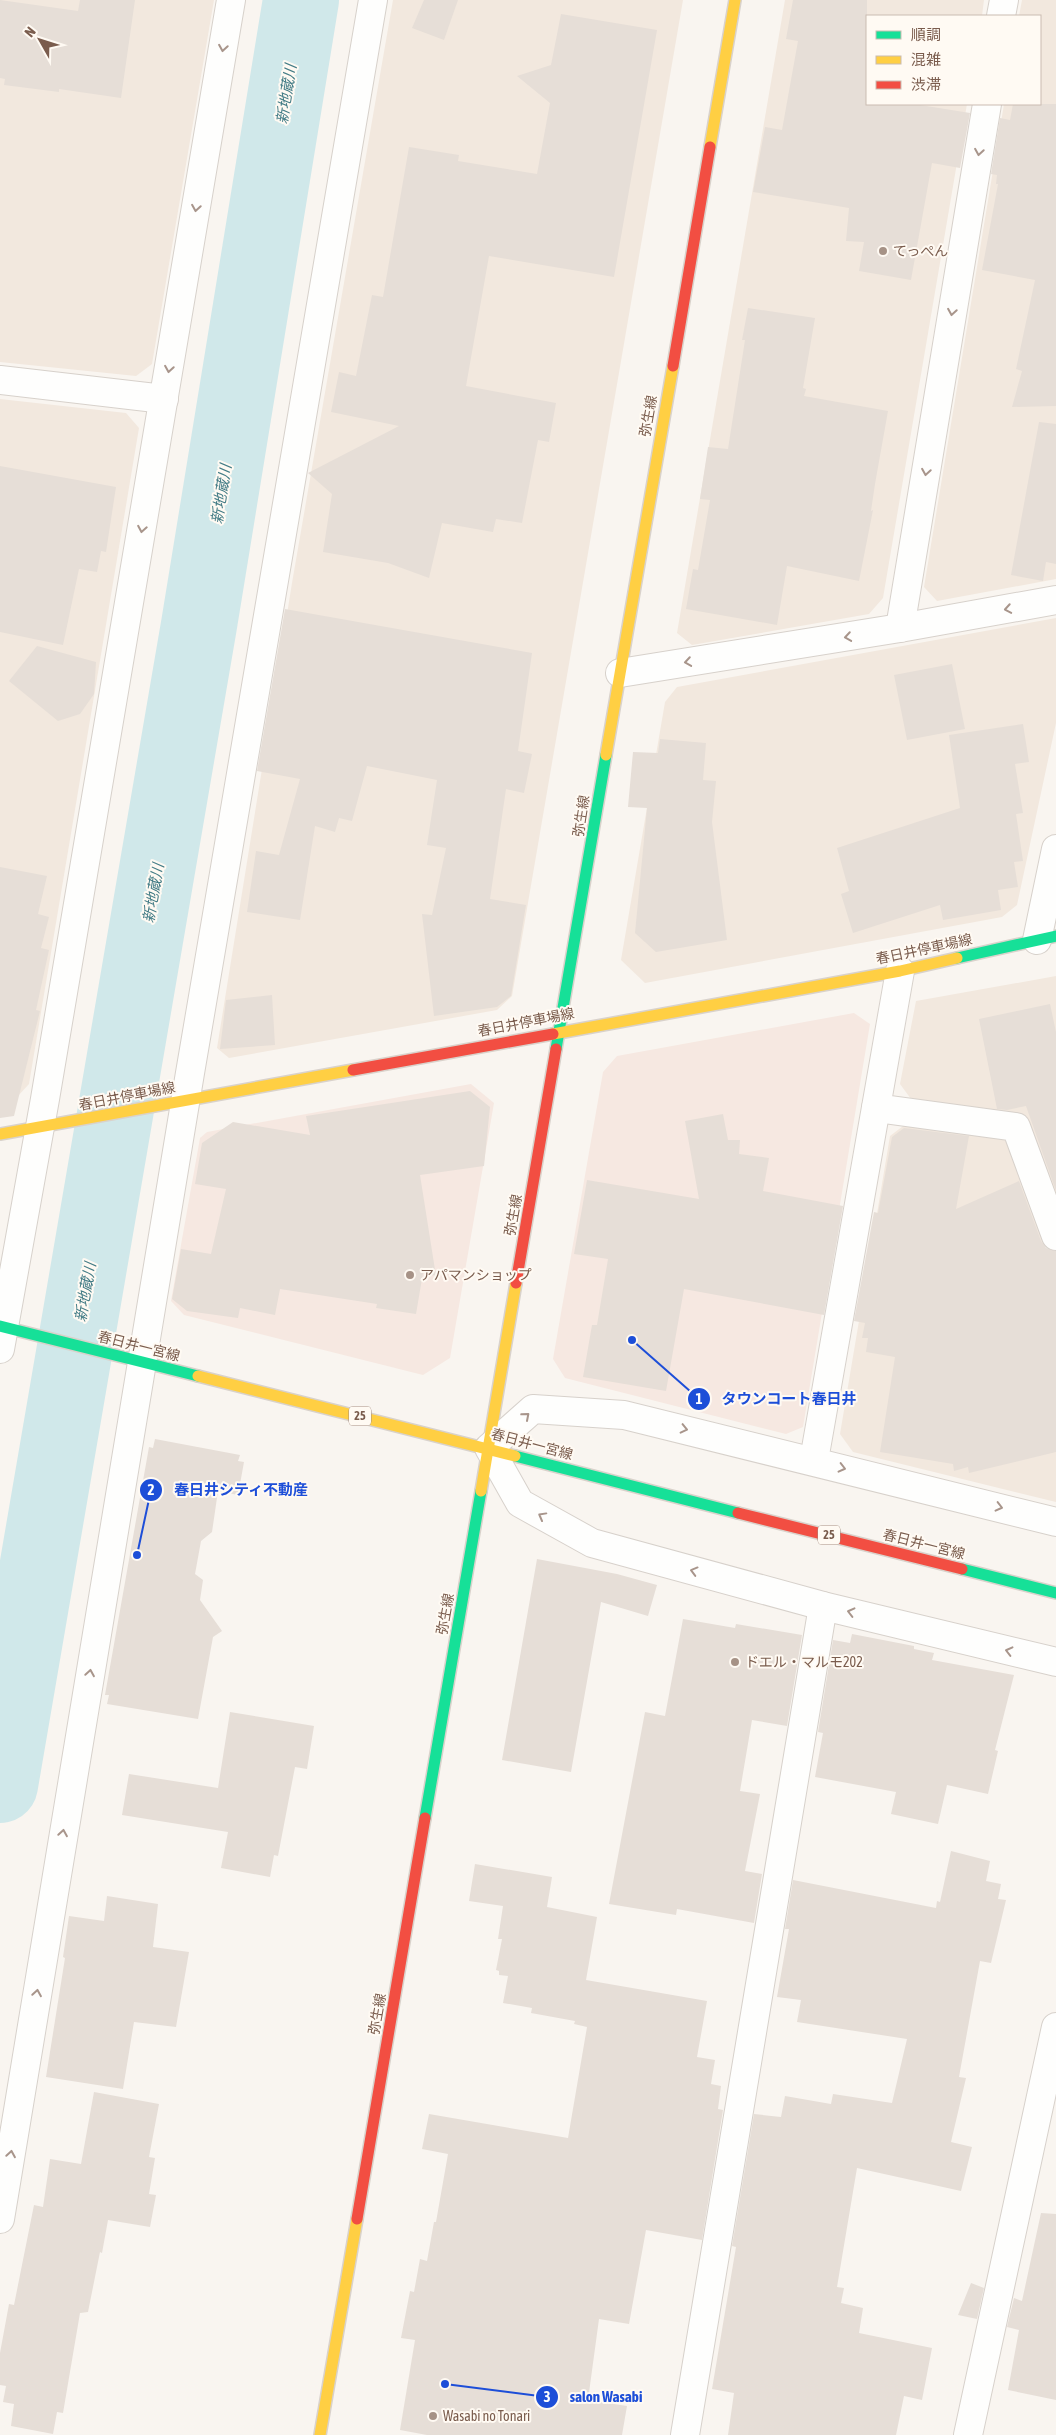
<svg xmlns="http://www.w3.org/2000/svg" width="1056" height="2435" font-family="'Asap Condensed','Noto Sans JP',sans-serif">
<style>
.residential{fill:#f2e8de}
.commercial{fill:#f6e8e1}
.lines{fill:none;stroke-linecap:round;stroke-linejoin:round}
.river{stroke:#d0e8ea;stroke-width:76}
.building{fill:#e6ded7}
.street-casing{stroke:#d7d1cb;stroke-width:30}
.fast-casing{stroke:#d9d2cb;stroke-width:14}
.slow-casing{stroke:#d9d2cb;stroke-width:14}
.jam-casing{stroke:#d9d2cb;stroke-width:14}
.street{stroke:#fefefd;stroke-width:28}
.fast{stroke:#16e098;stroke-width:11}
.slow{stroke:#ffcf43;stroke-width:11}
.jam{stroke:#f24e42;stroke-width:11}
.oneway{stroke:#a8958b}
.poi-dot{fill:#a69286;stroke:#fffaf3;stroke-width:2}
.labels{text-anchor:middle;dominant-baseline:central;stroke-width:4;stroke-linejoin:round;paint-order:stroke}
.shield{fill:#fffaf3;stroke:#a28b7f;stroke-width:1}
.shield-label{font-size:12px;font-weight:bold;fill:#7a5c4d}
.poi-label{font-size:14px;fill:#7a5c4d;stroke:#fffaf3;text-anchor:start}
.street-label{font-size:14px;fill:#7a5c4d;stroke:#fffaf3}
.water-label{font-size:15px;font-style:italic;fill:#437c86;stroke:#fffaf3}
.leader{fill:none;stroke:#1d4ed8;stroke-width:2}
.callout-dot{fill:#1d4ed8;stroke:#fffaf3;stroke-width:2}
.mark-label{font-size:15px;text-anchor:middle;font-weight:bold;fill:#fff}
.callout-label{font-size:15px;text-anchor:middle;font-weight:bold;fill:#1d4ed8;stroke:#fffaf3;stroke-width:4;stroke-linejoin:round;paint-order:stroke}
</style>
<rect width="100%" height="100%" fill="#f9f5f0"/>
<g class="residential">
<path d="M 0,0 L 214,0 L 152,364 L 136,376 L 0,362 Z"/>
<path d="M 393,0 L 683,0 L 512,996 L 497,1010 L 229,1058 L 217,1048 L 292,583 Z"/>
<path d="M 785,0 L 984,0 L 982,16 L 867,16 L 867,104 L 967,104 L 883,598 L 869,614 L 692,645 L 677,633 Z"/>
<path d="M 1022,0 L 1056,0 L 1056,579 L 937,601 L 924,587 L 1004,104 L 1040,104 L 1040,16 L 1019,16 Z"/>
<path d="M 0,399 L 126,413 L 139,428 L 29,1084 L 17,1097 L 0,1100 Z"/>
<path d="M 1056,618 L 1056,723 L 1017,905 L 1002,917 L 645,983 L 621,960 L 665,702 L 677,687 Z"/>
<path d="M 1056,976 L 1056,1197 L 1026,1116 L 911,1099 L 900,1084 L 916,1001 Z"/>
<path d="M 907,1123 L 1005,1139 L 1056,1276 L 1056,1502 L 853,1452 L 840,1434 L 890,1136 Z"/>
</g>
<g class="commercial">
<path d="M 854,1013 L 870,1024 L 803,1427 L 786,1434 L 565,1378 L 553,1359 L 603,1072 L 617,1056 Z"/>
<path d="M 471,1084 L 494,1103 L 450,1358 L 423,1375 L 184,1315 L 171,1301 L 200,1138 L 207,1132 Z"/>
</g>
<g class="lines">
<path class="river" d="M 0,1785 L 199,625 L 301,0"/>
</g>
<g class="building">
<path d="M 0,0 L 78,11 L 80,0 L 135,0 L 121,98 L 59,89 L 59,92 L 4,85 L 5,79 L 0,78 Z"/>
<path d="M 424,0 L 458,0 L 444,40 L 412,28 Z"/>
<path d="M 793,0 L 867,0 L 867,104 L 914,104 L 970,113 L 960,168 L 932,163 L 911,280 L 859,271 L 864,242 L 846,241 L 849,208 L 753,192 L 765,127 L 782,130 L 798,41 L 786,39 Z"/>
<path d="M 561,14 L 657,30 L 614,277 L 489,256 L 466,386 L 556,403 L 549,442 L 538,440 L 522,523 L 496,519 L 493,532 L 442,523 L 429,578 L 388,563 L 323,552 L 332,494 L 308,473 L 399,426 L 331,412 L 339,372 L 356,376 L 372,295 L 383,297 L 409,147 L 459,155 L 458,161 L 537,174 L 550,103 L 517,76 L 551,65 Z"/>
<path d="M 1013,104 L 1056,104 L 1056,406 L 1012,407 L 1022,371 L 1016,369 L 1035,280 L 982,270 L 998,184 L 996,184 L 997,175 L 991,174 L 1000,118 L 1010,120 Z"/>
<path d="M 748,308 L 815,318 L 803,388 L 806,389 L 804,396 L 888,411 L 875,484 L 871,511 L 873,510 L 859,581 L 787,566 L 777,625 L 686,609 L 693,569 L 698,570 L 710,500 L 700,499 L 708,447 L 728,449 L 745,340 L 742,340 Z"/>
<path d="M 1039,422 L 1056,424 L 1056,564 L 1046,562 L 1043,581 L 1011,575 Z"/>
<path d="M 0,466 L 116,487 L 106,552 L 101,551 L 97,572 L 79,569 L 63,645 L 0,632 Z"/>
<path d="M 285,609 L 532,653 L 518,751 L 532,754 L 524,793 L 506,789 L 490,899 L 526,905 L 511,996 L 497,1007 L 434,1016 L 422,914 L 432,915 L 446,848 L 427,845 L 437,780 L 367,766 L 352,821 L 339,818 L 335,832 L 315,826 L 300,920 L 247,912 L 256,851 L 279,855 L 300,779 L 257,771 Z"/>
<path d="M 37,646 L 96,662 L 94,694 L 80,714 L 58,721 L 9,681 Z"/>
<path d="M 952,664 L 965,729 L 907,740 L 894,675 Z"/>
<path d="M 1023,724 L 1029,762 L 1015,764 L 1023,813 L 1016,814 L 1023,861 L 1014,862 L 1018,887 L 998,890 L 1001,910 L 943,920 L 940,905 L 853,933 L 841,894 L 849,891 L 837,848 L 960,808 L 949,735 Z"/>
<path d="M 660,739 L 706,743 L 703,780 L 716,781 L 712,822 L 727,940 L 656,952 L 635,933 L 647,808 L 628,807 L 633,752 L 658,753 Z"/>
<path d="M 0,867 L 47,876 L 38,914 L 49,917 L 41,948 L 49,950 L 36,1010 L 40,1011 L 14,1116 L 0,1118 Z"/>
<path d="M 272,995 L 275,1045 L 220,1049 L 226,1000 Z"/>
<path d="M 1050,1004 L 1056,1032 L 1056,1191 L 1026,1106 L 1007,1110 L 997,1109 L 979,1019 Z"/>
<path d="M 470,1091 L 490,1107 L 484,1166 L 420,1175 L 436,1276 L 423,1273 L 416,1314 L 376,1308 L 377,1304 L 280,1289 L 275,1315 L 240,1308 L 238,1318 L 187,1311 L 172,1299 L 181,1249 L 211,1254 L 226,1189 L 195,1184 L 202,1143 L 233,1122 L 310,1135 L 306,1116 Z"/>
<path d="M 723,1114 L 728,1140 L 740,1140 L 739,1154 L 769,1158 L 763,1191 L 843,1206 L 824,1315 L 684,1289 L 666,1391 L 583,1377 L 592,1325 L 597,1325 L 608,1259 L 574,1254 L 587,1180 L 699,1199 L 685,1121 Z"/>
<path d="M 904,1128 L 969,1136 L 956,1209 L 1019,1181 L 1041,1241 L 1046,1248 L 1056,1251 L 1056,1452 L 969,1473 L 968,1467 L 954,1471 L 953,1464 L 880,1452 L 895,1357 L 866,1352 L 868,1338 L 862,1338 L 865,1323 L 854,1321 L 874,1212 L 878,1213 L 892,1137 Z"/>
<path d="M 155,1439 L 240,1455 L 238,1461 L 244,1462 L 238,1495 L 218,1491 L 212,1532 L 201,1541 L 195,1574 L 203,1580 L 200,1600 L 222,1631 L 213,1637 L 198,1719 L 107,1704 L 109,1695 L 105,1695 L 149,1447 L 153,1448 Z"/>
<path d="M 537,1559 L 617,1574 L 657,1585 L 648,1616 L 601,1602 L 571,1772 L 502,1760 Z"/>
<path d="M 683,1619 L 735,1628 L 736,1624 L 802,1635 L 787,1726 L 752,1720 L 740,1791 L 760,1794 L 745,1871 L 762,1874 L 754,1923 L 677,1909 L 676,1915 L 609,1904 L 645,1712 L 665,1716 Z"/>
<path d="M 852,1634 L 914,1646 L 914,1649 L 934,1653 L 932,1660 L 1014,1675 L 995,1750 L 998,1751 L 988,1794 L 947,1785 L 938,1824 L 891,1814 L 896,1792 L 815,1777 L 823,1733 L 818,1732 L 833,1640 L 850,1643 Z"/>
<path d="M 230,1712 L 314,1726 L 307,1769 L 295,1767 L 278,1856 L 274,1855 L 270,1877 L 221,1868 L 228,1832 L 122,1815 L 129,1774 L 218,1788 Z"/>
<path d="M 951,1851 L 990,1861 L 986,1881 L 1001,1884 L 998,1899 L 1006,1900 L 991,1963 L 980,1961 L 959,2077 L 966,2078 L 951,2142 L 972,2147 L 961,2191 L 857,2168 L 837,2287 L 844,2288 L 841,2303 L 863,2308 L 859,2333 L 932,2348 L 922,2400 L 904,2396 L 896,2435 L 728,2435 L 734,2393 L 712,2389 L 736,2247 L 732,2246 L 754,2114 L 781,2117 L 785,2096 L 831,2104 L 833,2094 L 892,2103 L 907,2039 L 797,2022 L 801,2000 L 777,1997 L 789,1929 L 785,1929 L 793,1880 L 936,1908 L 937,1901 L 940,1902 Z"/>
<path d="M 475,1864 L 552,1877 L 547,1907 L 597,1917 L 586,1980 L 707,2001 L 697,2057 L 715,2060 L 711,2084 L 721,2086 L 718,2109 L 723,2110 L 702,2240 L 646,2230 L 629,2324 L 599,2319 L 588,2400 L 627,2406 L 622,2435 L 427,2435 L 400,2430 L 415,2340 L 401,2338 L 410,2291 L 414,2292 L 420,2259 L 427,2261 L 434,2222 L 436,2222 L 448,2154 L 422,2149 L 429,2114 L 568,2138 L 587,2027 L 574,2024 L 575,2021 L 531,2013 L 532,2008 L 503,2003 L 508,1976 L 499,1975 L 499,1971 L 496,1970 L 502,1939 L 498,1939 L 503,1906 L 469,1901 Z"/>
<path d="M 107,1896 L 158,1904 L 153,1947 L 189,1952 L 176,2027 L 134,2022 L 123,2089 L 46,2077 L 65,1958 L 63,1957 L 69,1916 L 104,1921 Z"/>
<path d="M 94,2092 L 159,2104 L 149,2157 L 155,2158 L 149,2194 L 156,2195 L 150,2227 L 108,2220 L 102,2253 L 100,2252 L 88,2312 L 80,2313 L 63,2413 L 57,2412 L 53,2434 L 11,2426 L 14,2404 L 3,2402 L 6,2386 L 0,2385 L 0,2353 L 9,2304 L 14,2305 L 34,2205 L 43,2207 L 50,2159 L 81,2164 Z"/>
<path d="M 1041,2213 L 1056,2214 L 1056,2400 L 1008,2390 L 1019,2330 L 1007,2327 L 1014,2298 L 1022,2301 Z"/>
<path d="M 971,2283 L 984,2288 L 977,2319 L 958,2315 Z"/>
</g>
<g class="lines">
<defs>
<g id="street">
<path d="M 1001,16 L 1004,0"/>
<path d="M 0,380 L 164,399"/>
<path d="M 900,628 L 987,104"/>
<path d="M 620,673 L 900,628 L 1056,600"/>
<path d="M 1037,940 L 1056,849"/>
<path d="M 876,1108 L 1016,1127 L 1056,1236"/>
<path d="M 0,1349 L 45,1099 L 231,0"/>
<path d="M 814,1460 L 900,971"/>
<path d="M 1056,1522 L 624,1415 L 533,1409 L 489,1448 L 520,1503 L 592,1543 L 823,1606 L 1056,1662"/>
<path d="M 0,2219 L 190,1073 L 373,0"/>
<path d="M 685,2435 L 823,1606"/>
<path d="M 968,2435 L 1056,2027"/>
</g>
<g id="fast">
<path d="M 957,958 L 1056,936"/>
<path d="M 556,1049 L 606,755"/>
<path d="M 0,1326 L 198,1376"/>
<path d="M 515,1456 L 738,1513"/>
<path d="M 962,1569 L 1056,1593"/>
<path d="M 425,1818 L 481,1491"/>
</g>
<g id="slow">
<path d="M 710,147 L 735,0"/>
<path d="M 606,755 L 673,366"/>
<path d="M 553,1034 L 900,971 L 957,958"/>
<path d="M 0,1134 L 353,1070"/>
<path d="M 198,1376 L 515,1456"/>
<path d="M 481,1491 L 516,1283"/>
<path d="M 320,2435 L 357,2219"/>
</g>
<g id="jam">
<path d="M 673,366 L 710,147"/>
<path d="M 353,1070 L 553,1034"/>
<path d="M 516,1283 L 556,1049"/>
<path d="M 738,1513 L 962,1569"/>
<path d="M 357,2219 L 425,1818"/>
</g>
</defs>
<use href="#street" class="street-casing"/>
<use href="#fast" class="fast-casing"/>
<use href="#slow" class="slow-casing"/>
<use href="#jam" class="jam-casing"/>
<use href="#street" class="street"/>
<use href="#fast" class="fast"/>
<use href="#slow" class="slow"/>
<use href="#jam" class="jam"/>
</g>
<defs><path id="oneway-chevron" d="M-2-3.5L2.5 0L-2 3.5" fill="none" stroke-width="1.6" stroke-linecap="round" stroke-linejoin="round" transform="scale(1.25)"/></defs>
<g class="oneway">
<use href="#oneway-chevron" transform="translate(223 48) rotate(99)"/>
<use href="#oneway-chevron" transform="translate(979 152) rotate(99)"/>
<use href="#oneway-chevron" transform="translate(196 208) rotate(99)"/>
<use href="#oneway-chevron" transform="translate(952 312) rotate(99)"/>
<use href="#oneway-chevron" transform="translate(169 369) rotate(99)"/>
<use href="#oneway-chevron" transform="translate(926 472) rotate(99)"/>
<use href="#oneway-chevron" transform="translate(142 529) rotate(100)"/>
<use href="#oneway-chevron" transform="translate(1008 609) rotate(170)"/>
<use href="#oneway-chevron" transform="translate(848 637) rotate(171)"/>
<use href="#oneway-chevron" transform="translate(688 662) rotate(171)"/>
<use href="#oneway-chevron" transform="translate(526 1416) rotate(-41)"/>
<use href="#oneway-chevron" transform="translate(684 1429) rotate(13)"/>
<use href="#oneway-chevron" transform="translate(842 1468) rotate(14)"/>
<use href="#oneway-chevron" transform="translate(999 1507) rotate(14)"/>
<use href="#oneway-chevron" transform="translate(542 1516) rotate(-151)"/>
<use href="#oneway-chevron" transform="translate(694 1571) rotate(-165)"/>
<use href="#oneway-chevron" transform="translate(851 1612) rotate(-166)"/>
<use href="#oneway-chevron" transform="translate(1009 1651) rotate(-166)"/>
<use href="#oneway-chevron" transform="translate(90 1673) rotate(-81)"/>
<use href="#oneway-chevron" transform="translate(63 1833) rotate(-81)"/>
<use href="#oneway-chevron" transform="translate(37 1993) rotate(-81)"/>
<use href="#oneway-chevron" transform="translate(11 2154) rotate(-81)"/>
</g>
<g class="poi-dot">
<circle cx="883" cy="251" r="5"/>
<circle cx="410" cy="1275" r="5"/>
<circle cx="735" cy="1662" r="5"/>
<circle cx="433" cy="2416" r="5"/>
</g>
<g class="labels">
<g class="shield">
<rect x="349" y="1406.5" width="22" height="19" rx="4"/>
<rect x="818" y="1525.5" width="22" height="19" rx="4"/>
</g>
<g class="shield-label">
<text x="360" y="1416">25</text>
<text x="829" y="1535">25</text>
</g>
<g class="poi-label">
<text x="893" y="251">てっぺん</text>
<text x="420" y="1275">アパマンショップ</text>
<text x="745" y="1662">ドエル・マルモ202</text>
<text x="443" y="2416">Wasabi no Tonari</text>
</g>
<g class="street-label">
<text transform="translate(648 416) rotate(-80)">弥生線</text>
<text transform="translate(581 816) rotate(-81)">弥生線</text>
<text transform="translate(924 949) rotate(-12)">春日井停車場線</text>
<text transform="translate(526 1022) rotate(-11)">春日井停車場線</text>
<text transform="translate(127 1096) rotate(-11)">春日井停車場線</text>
<text transform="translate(513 1215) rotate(-80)">弥生線</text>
<text transform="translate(139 1346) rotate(14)">春日井一宮線</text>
<text transform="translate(532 1444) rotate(15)">春日井一宮線</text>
<text transform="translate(924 1544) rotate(14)">春日井一宮線</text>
<text transform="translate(445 1614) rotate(-80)">弥生線</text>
<text transform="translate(377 2014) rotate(-80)">弥生線</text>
</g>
<g class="water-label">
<text transform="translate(286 94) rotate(-81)">新地蔵川</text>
<text transform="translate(221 494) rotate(-81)">新地蔵川</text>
<text transform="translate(153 893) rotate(-80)">新地蔵川</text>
<text transform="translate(85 1292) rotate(-80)">新地蔵川</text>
</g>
</g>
<path class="leader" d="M632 1340L699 1399M137 1555L151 1490M445 2384L547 2397"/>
<g class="callout-dot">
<circle cx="632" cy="1340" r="5"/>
<circle cx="137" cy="1555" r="5"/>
<circle cx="445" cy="2384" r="5"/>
<circle cx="699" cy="1399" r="12"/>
<circle cx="151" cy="1490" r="12"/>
<circle cx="547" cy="2397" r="12"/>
</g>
<g class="mark-label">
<text x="699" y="1404">1</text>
<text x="151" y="1495">2</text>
<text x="547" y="2402">3</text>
</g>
<g class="callout-label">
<text x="789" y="1404">タウンコート春日井</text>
<text x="241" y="1495">春日井シティ不動産</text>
<text x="606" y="2402">salon Wasabi</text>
</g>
<rect x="866" y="15" width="175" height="90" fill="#fffaf3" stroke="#cabbb1"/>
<rect x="876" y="31" width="25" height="8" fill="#16e098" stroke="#cabbb1"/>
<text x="911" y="40" font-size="15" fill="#7a5c4d">順調</text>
<rect x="876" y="56" width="25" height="8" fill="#ffcf43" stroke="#cabbb1"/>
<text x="911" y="65" font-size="15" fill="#7a5c4d">混雑</text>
<rect x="876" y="81" width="25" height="8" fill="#f24e42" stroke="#cabbb1"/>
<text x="911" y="90" font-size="15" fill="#7a5c4d">渋滞</text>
<g transform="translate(40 40) rotate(309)" stroke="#fffaf3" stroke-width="4" paint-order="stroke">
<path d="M0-4L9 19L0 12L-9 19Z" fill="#7a5c4d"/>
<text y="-8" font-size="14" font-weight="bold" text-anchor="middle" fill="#7a5c4d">N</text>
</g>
</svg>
